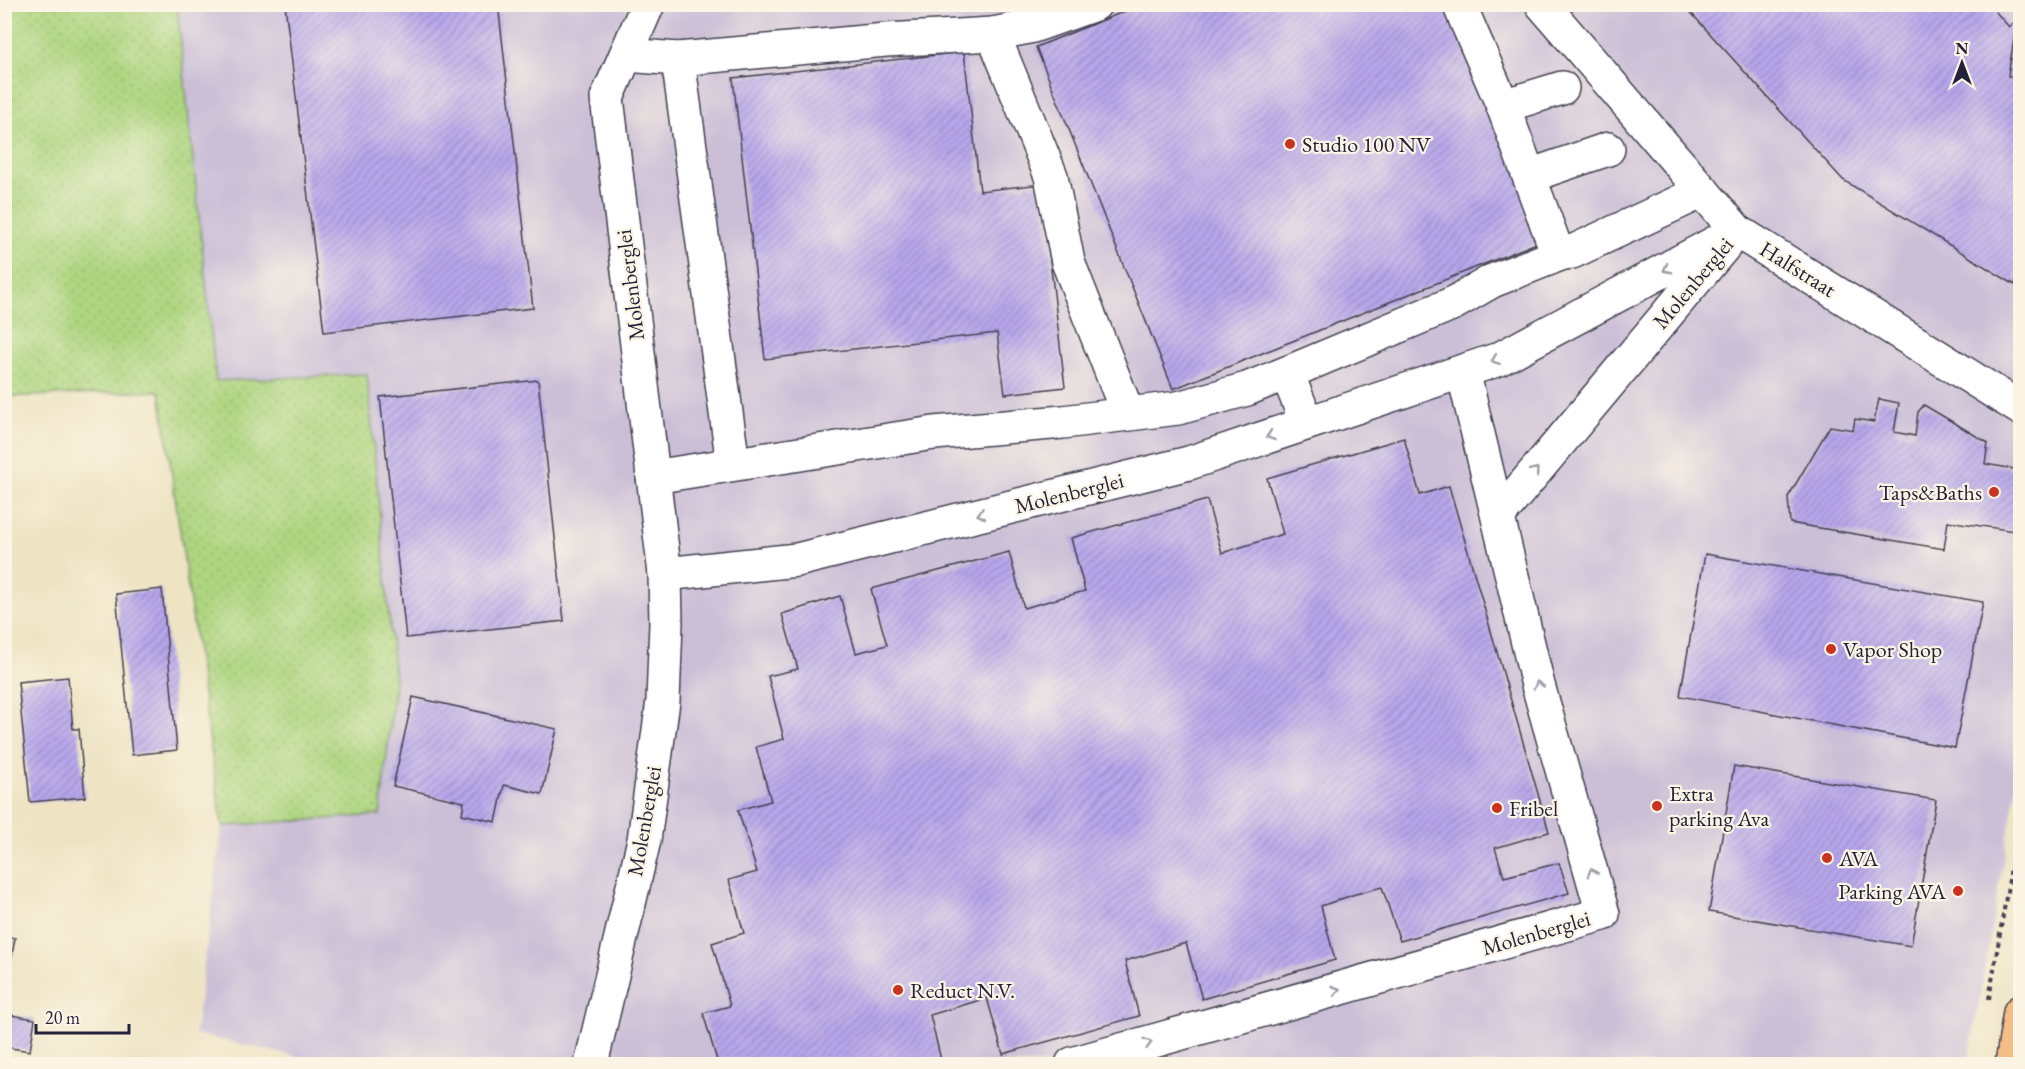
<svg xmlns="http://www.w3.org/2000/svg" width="2025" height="1069" font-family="'EB Garamond',serif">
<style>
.industrial{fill:#cabfd7}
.grass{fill:url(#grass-dots);stroke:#687c5e;stroke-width:1.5}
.building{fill:url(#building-hatch)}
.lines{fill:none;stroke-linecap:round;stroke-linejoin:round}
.minor-casing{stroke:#413f50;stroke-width:36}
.major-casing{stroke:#413f50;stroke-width:36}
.path{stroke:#413f50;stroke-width:4;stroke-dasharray:4.5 4.5;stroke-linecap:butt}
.minor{stroke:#fff;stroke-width:33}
.major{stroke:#f5be86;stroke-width:33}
.oneway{stroke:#9c9ca7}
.poi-dot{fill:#c8321e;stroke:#fcf5e5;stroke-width:2}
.labels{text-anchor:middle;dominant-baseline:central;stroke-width:4.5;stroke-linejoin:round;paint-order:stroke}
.poi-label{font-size:22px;fill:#22223b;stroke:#fcf5e5;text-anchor:start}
.street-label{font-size:22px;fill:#22223b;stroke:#fcf5e5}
</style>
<defs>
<pattern id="grass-dots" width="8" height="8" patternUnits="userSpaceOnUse" patternTransform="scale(1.5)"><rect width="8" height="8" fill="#aed580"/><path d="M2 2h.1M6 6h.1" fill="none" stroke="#95b770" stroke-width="1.8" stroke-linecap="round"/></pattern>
<pattern id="building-hatch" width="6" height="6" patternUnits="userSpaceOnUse" patternTransform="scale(1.5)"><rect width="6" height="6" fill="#b7a7ec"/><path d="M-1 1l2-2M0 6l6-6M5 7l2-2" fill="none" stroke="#9488c0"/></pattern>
</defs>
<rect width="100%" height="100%" fill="#fcf5e5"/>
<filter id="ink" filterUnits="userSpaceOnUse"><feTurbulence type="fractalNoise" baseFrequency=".0167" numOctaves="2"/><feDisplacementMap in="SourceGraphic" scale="12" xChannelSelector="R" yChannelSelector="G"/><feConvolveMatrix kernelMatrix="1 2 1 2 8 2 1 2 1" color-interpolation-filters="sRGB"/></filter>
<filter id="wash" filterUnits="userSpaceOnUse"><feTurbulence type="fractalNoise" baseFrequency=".008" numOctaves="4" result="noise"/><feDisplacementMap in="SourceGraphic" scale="24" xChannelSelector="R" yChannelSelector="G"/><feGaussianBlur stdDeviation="1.35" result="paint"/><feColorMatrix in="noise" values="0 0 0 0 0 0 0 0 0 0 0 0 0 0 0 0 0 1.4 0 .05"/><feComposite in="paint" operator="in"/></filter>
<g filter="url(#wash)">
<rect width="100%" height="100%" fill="#eee4c4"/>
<path class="industrial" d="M 177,5 L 2020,5 L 2020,765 L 1968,1064 L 331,1064 L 195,1034 L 222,826 L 380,815 L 216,381 Z"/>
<path class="grass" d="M 4,5 L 177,5 L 216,381 L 367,374 L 395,681 L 380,815 L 222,826 L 160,391 L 5,397 Z"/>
<g id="blocks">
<g class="building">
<path d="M 285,4 L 498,4 L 533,308 L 324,332 Z"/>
<path d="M 1143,4 L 1449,4 L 1544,240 L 1173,389 L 1036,47 Z"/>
<path d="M 1683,4 L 1989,4 L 2009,27 L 2017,20 L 2008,76 L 2020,78 L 2020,251 L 2015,285 L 1843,180 Z"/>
<path d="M 964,52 L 980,191 L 1041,184 L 1065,387 L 1005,394 L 997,333 L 765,359 L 733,78 Z"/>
<path d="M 538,380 L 564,621 L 406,638 L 380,397 Z"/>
<path d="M 1879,399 L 1899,403 L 1894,432 L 1915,436 L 1918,412 L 1924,405 L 1988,443 L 1985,464 L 2020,470 L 2020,491 L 2014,531 L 1948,521 L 1944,549 L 1790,523 L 1788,497 L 1830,426 L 1853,430 L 1855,419 L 1874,422 Z"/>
<path d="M 1404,438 L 1420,495 L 1449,486 L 1549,832 L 1495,848 L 1504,877 L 1559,863 L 1569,893 L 1400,941 L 1382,887 L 1352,895 L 1321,906 L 1335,960 L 1202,999 L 1186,943 L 1125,961 L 1139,1016 L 1003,1054 L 987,998 L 930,1015 L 942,1064 L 718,1064 L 703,1013 L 730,1006 L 712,943 L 744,933 L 729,880 L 757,872 L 738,810 L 771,801 L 756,747 L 784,739 L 768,676 L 798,669 L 782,614 L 840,596 L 856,653 L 887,645 L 871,589 L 1009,552 L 1024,608 L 1085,591 L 1071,538 L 1207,500 L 1222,553 L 1283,534 L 1267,478 Z"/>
<path d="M 1705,554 L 1983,602 L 1955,748 L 1680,696 Z"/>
<path d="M 162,589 L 177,750 L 132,755 L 116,594 Z"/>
<path d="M 68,677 L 73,729 L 79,729 L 85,797 L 30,802 L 18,682 Z"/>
<path d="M 413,697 L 557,729 L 542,794 L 504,785 L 496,822 L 462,814 L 464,802 L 393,786 Z"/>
<path d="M 1734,766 L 1936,800 L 1911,946 L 1709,912 Z"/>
<path d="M 4,936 L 15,938 L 7,985 L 4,985 Z"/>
<path d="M 4,1014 L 35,1019 L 30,1051 L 4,1047 Z"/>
</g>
</g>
</g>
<g filter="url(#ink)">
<use href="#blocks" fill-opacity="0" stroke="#413f50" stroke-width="1.5"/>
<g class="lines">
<defs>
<g id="minor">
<path d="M 1459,4 L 1503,106 L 1556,249 L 1563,253 L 1572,252 L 1703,191"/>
<path d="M 1542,4 L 1737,231 L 2020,408"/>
<path d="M 993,34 L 1051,176 L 1068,262 L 1128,414"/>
<path d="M 626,55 L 678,59 L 886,40 L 993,34 L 1033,26 L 1095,4"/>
<path d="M 678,59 L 733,464"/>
<path d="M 1503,106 L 1562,88"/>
<path d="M 1529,176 L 1608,149"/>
<path d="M 1287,373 L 1307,423"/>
<path d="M 653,477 L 934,433 L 1063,422 L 1178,408 L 1247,389 L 1294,370 L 1454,303 L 1492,281 L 1563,253"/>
<path d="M 1498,516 L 1726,244"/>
<path d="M 665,574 L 797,560 L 1189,463 L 1499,359 L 1737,231"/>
<path d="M 591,1064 L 644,840 L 663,701 L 666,623 L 665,574 L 607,98 L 648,4"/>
<path d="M 1072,1064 L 1603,914 L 1538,685 L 1463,371"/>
</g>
<path id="major" d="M 2012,1064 L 2020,1012"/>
</defs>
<use href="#minor" class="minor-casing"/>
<use href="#major" class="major-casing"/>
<path class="path" d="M 1989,999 L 2020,814"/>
<use href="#minor" class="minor"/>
<use href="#major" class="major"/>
</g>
<defs><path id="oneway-chevron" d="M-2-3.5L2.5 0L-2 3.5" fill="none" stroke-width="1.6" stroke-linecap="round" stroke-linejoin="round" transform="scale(1.5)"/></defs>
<g class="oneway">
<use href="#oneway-chevron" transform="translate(1667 269) rotate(152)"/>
<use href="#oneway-chevron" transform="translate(1495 360) rotate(159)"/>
<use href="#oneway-chevron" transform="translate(1270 436) rotate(161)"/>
<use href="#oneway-chevron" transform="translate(1535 471) rotate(-50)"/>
<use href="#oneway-chevron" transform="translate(981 514) rotate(166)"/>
<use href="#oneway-chevron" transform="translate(1538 685) rotate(-105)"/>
<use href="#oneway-chevron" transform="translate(1592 872) rotate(-106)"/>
<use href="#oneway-chevron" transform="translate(1336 990) rotate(-16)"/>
<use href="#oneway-chevron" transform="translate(1148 1043) rotate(-16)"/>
</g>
</g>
<g class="poi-dot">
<circle cx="1290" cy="144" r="6"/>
<circle cx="1994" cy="492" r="6"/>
<circle cx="1831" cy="649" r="6"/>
<circle cx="1657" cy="806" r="6"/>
<circle cx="1497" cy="808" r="6"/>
<circle cx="1827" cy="858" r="6"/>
<circle cx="1958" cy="891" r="6"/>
<circle cx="898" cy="990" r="6"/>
</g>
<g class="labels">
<g class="poi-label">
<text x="1302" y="144">Studio 100 NV</text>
<text x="1982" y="492" text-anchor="end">Taps&amp;Baths</text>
<text x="1843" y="649">Vapor Shop</text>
<text x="1669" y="793">Extra<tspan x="1669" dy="25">parking Ava</tspan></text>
<text x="1509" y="808">Fribel</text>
<text x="1839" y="858">AVA</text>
<text x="1946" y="891" text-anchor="end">Parking AVA</text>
<text x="910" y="990">Reduct N.V.</text>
</g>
<g class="street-label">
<text transform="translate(1798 269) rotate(32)">Halfstraat</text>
<text transform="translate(1693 283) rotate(-50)">Molenberglei</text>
<text transform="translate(630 285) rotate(-97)">Molenberglei</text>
<text transform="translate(1069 493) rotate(-14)">Molenberglei</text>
<text transform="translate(644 821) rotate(-80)">Molenberglei</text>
<text transform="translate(1536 933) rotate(-16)">Molenberglei</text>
</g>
</g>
<rect width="2025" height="1069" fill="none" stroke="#fcf5e5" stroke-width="24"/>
<g transform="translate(1962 63)" stroke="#fcf5e5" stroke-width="4.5" paint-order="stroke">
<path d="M0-4.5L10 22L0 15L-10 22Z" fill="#22223b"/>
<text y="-9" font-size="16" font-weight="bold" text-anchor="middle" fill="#22223b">N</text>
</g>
<path d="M36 1024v9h93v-9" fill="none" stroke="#22223b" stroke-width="3"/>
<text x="45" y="1024" font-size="18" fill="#22223b" stroke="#fcf5e5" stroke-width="4.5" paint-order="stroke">20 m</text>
</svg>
